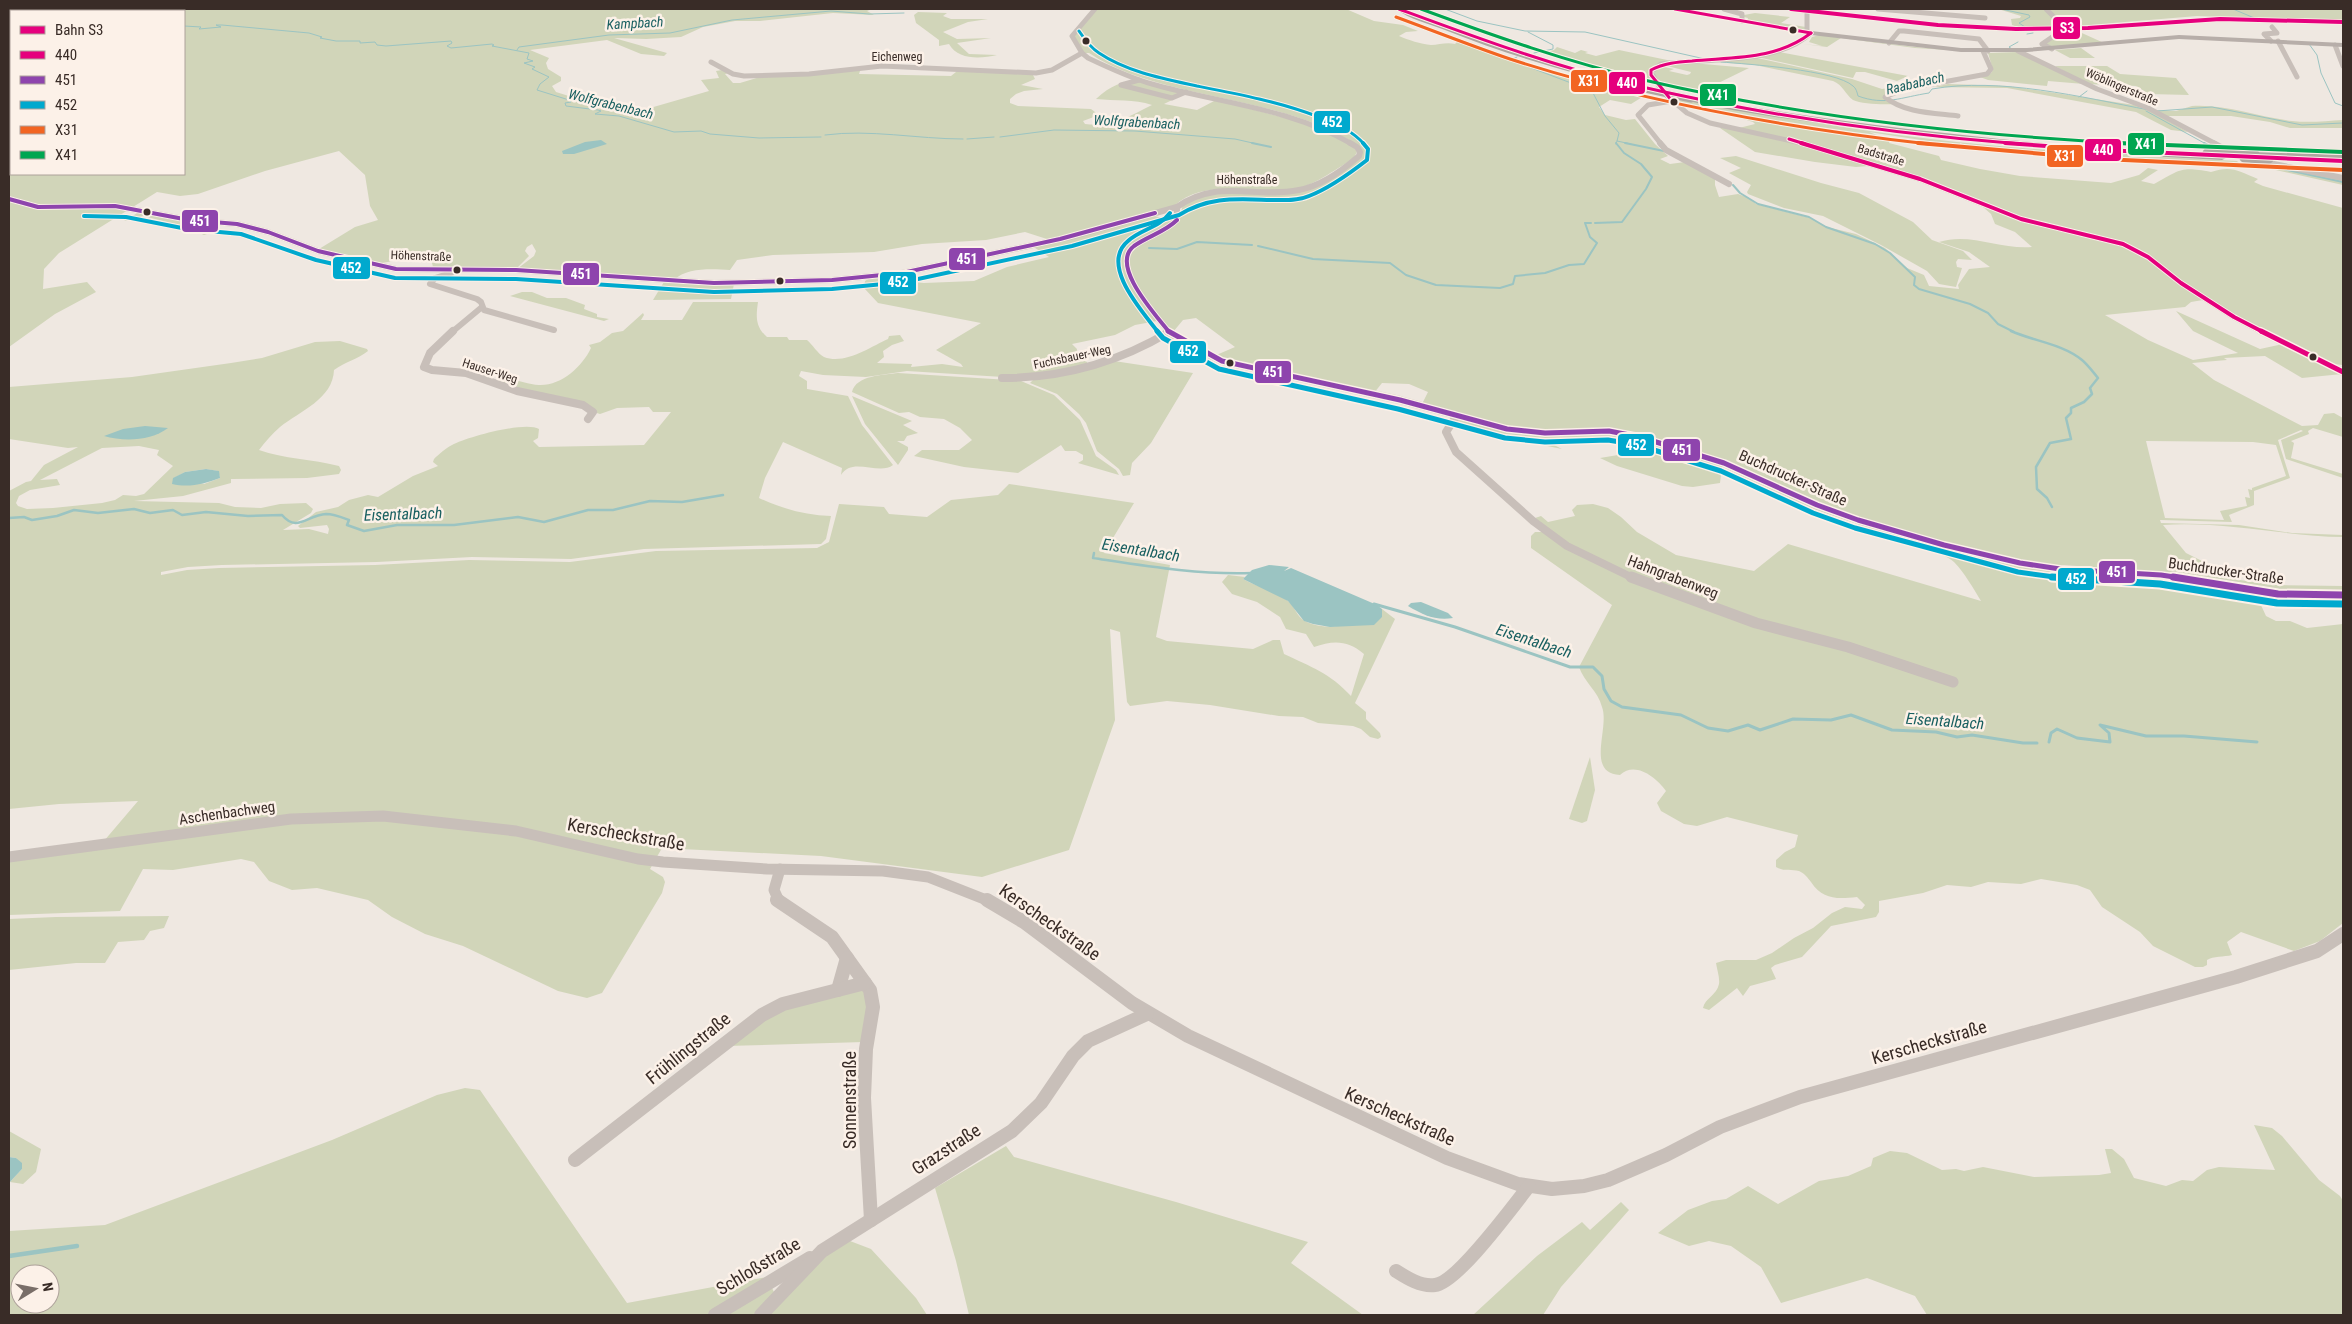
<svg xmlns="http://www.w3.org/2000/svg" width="2352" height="1324" font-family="'Roboto Condensed',sans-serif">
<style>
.green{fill:#d1d5b9;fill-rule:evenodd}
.water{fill:#9bc4c2}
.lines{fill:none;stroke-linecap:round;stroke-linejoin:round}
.stream-far4{stroke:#9bc4c2;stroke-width:1}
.stream-far3{stroke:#9bc4c2;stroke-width:2}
.stream-far2{stroke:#9bc4c2;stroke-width:2.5}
.stream-far1{stroke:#9bc4c2;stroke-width:3}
.stream{stroke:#9bc4c2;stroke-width:4.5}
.minor-far4{stroke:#c8bfb9;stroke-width:5}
.minor-far3{stroke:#c8bfb9;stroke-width:6}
.minor-far2{stroke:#c8bfb9;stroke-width:8}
.minor-far1{stroke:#c8bfb9;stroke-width:11}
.minor{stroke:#c8bfb9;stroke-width:14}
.major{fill:#b7aea9;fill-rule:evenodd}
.highway{fill:#aea6a0;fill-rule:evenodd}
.highway-bridge-far1{stroke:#aea6a0;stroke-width:7}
.highway-bridge{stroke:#aea6a0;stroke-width:9}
.bus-1-far2-casing{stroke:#fcf1e8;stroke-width:5}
.bus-1-far1-casing{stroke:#fcf1e8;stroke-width:6}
.bus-1-casing{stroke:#fcf1e8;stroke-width:8}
.bus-2-far2-casing{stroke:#fcf1e8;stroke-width:6}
.bus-2-far1-casing{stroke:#fcf1e8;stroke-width:8}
.bus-2-casing{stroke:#fcf1e8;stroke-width:11}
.bus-3-far3-casing{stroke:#fcf1e8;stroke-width:5}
.bus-3-far2-casing{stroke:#fcf1e8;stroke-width:6}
.bus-3-far1-casing{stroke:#fcf1e8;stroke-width:8}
.bus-3-casing{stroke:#fcf1e8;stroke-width:11}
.bus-4-far1-casing{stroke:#fcf1e8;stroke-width:5}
.bus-4-casing{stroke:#fcf1e8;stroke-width:6}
.bus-5-far1-casing{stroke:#fcf1e8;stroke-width:5}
.bus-5-casing{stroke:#fcf1e8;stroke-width:6}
.bus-1-far2{stroke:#e5007d;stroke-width:3}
.bus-1-far1{stroke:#e5007d;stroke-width:4}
.bus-1{stroke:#e5007d;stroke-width:5}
.bus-2-far2{stroke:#8e44ad;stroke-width:4}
.bus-2-far1{stroke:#8e44ad;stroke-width:5}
.bus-2{stroke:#8e44ad;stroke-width:7}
.bus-3-far3{stroke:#00a9ce;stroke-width:3}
.bus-3-far2{stroke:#00a9ce;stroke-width:4}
.bus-3-far1{stroke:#00a9ce;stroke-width:5}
.bus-3{stroke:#00a9ce;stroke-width:7}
.bus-4-far1{stroke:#f26522;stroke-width:3}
.bus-4{stroke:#f26522;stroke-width:4}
.bus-5-far1{stroke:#00a651;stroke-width:3}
.bus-5{stroke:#00a651;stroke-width:4}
.rail-1-casing{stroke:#fcf1e8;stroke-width:5.5}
.rail-1{stroke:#e6007e;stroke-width:4}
.bus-dot{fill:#392c27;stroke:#fcf1e8;stroke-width:2}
.labels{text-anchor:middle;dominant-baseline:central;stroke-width:5;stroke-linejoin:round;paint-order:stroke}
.far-street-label{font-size:12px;fill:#392c27;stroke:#fcf1e8}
.far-water-label{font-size:14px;font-style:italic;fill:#185f60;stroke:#fcf1e8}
.street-label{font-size:15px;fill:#392c27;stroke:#fcf1e8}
.water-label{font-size:16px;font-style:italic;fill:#185f60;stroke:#fcf1e8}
.near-street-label{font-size:18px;fill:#392c27;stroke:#fcf1e8}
.line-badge{stroke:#fcf1e8;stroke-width:2}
.badge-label{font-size:14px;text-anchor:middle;font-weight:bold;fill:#fff}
</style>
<rect width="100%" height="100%" fill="#efe8e1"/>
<g class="green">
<path d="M 31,9 L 872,9 L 867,11 L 874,15 L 833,13 L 760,21 L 735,21 L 703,27 L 681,37 L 646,39 L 614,38 L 667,53 L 664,56 L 641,54 L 607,40 L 530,50 L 549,58 L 546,63 L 548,69 L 561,77 L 561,81 L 552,86 L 556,92 L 620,112 L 650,108 L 709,91 L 701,80 L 719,78 L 716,71 L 722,70 L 730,73 L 725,74 L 733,83 L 740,83 L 760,77 L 861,68 L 859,74 L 951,76 L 961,68 L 1033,75 L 1035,79 L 1021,85 L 1043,89 L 1024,91 L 1016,94 L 1010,99 L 1010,103 L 1018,106 L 1091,109 L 1099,115 L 1083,121 L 1085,124 C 1113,127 1128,117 1152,105 C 1134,99 1115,101 1096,99 C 1128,69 1152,83 1188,92 L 1164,104 L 1197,110 L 1216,100 L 1313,125 L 1354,147 L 1357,152 L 1353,159 C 1334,170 1313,187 1290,190 C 1253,195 1205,177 1174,206 L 1050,240 L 1025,232 L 986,240 L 922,244 L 874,252 L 773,255 L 737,260 L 730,270 C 713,269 687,267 674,280 L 517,269 L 534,256 L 536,251 L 532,244 L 527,247 L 525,251 L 529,256 L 516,269 L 433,267 L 431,259 L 410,258 L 382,263 L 319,249 L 355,227 L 378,220 L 370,206 L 365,175 L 339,151 L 265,171 L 198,194 L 180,196 L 157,192 L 59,253 L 44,269 L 43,289 L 87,282 L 96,292 L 55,314 L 9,347 L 9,13 L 11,13 L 11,174 L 184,174 L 184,11 L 20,11 Z"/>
<path d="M 1097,9 L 1346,9 L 1374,21 L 1403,25 L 1418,31 L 1406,32 L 1399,36 C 1408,40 1421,44 1431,45 C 1439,45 1446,42 1455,44 L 1459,40 L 1533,66 L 1644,96 L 1631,104 L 1610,100 L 1599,107 L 1605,115 L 1626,120 L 1635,119 L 1655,144 L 1668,156 L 1660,159 L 1670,164 L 1685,162 L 1715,179 L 1715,185 L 1719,197 L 1738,194 L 1749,198 L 1756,204 L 1810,218 L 1827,227 L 1856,234 L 1885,248 L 1907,268 L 1924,275 L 1929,286 L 1959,289 L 1958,285 L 1969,269 L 1990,267 L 1969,252 L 1939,242 C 1970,232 2001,250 2032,247 L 2015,232 L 1995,224 L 1991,214 L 1975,200 L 1881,165 L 1856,167 L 1815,162 L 1755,152 L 1720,128 L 1739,128 L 1755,124 L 1753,122 C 1740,118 1692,102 1683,107 L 1670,96 C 1757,113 1844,129 1931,139 C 2033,151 2135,156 2237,161 L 2240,164 L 2208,166 L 2196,163 L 1971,147 L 1960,143 L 1960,146 L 1869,132 L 1890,140 L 1889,143 L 1939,156 L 1941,160 L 1980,169 L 2020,176 L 2111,183 L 2139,175 L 2148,168 L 2158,170 L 2141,181 L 2154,184 C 2180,170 2180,166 2211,172 C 2231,165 2239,171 2258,179 L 2254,182 L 2263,186 L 2343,208 L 2343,365 L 2333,364 L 2203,300 L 2191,302 L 2185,307 L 2105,315 L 2148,340 L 2193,360 L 2238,353 L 2193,331 L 2176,311 L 2260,349 L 2283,344 L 2342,374 L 2302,378 L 2265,356 L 2224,358 L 2227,360 L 2192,363 L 2214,380 L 2302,426 L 2318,425 L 2324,414 L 2334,413 L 2343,418 L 2343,437 L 2313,428 L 2308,431 L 2309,434 L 2291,441 L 2294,443 L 2291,458 L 2343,474 L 2343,478 L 2286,459 L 2281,440 L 2303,431 L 2301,430 L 2278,440 L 2290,478 L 2254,491 L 2254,505 L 2229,515 L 2232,522 L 2160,520 L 2161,523 L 2239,525 L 2292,533 L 2343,535 L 2343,537 C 2283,536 2223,521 2163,525 L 2186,553 L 2240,580 L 2274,585 L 2343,586 L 2343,593 L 2307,593 L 2020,561 L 1858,519 L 1756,475 L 1641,436 L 1529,431 L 1422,404 L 1428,392 L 1409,384 L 1382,383 L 1374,393 L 1214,356 L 1235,347 L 1196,318 L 1183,320 L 1173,332 C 1159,315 1113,268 1136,247 C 1148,237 1165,229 1179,220 L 1183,204 L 1200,195 L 1304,190 L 1358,160 L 1359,146 C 1304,110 1236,103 1174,87 C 1144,79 1114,70 1089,53 L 1084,53 L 1074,41 L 1075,35 ZM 2146,441 L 2253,442 L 2276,445 L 2286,476 L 2252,488 L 2252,490 L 2248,489 L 2250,498 L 2245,497 L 2247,506 L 2220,511 L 2224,520 L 2165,518 Z"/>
<path d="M 1998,9 L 2044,9 L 2056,20 L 2056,26 L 2018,27 L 2012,25 L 2011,19 L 2020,18 L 2021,16 Z"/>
<path d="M 2047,9 L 2343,9 L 2343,21 L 2197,16 L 2065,27 L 2059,24 Z"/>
<path d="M 918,12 L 947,13 L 943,16 L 951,19 L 988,19 L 968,22 L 943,32 L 957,39 L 991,38 L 957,43 L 969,54 L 997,55 C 980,59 958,60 949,44 L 939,46 L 939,40 L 916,23 L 914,15 Z"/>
<path d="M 1755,13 L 1790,17 L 1781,23 L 1806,27 L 1806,30 L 1747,21 L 1748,18 L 1744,17 L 1744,15 Z"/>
<path d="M 2073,29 L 2104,43 L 2054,48 L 2046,44 L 2061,32 Z"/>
<path d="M 1819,35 L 1915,47 L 1982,52 L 1915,48 L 1841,38 L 1827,47 L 1803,44 L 1822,46 L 1809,42 L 1812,37 Z"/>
<path d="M 1557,47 L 1575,53 L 1581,50 L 1588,52 L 1585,53 L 1596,56 L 1619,50 L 1672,61 L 1653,66 L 1648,71 L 1650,78 L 1645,78 L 1546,52 L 1554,50 Z"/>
<path d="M 2081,48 L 2095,58 L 2070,58 L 2055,50 Z"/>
<path d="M 1779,52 L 1908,76 L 1897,81 L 1865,72 L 1856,72 L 1853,78 L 1844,76 L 1757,57 Z"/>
<path d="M 2018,52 L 2084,84 L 2048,81 L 2047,86 L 1988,80 L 1980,77 L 1991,73 L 1993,70 L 1988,53 Z"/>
<path d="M 1753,57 L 1852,79 L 1882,89 L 1895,87 L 1901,88 L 1884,99 L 1893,104 C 1884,105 1861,104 1853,100 C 1845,94 1843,85 1833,81 L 1755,65 L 1703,61 Z"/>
<path d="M 1680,62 L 1749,68 L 1704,90 L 1663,83 L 1654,76 L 1655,71 L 1660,66 L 1674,69 L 1669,71 L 1687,75 L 1690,74 L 1691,72 L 1663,65 Z"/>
<path d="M 2055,66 L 2107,66 L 2120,74 L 2176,78 L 2189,95 L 2149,94 L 2136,86 L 2087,84 Z"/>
<path d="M 1948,84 L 2008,86 L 2141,106 L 2188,132 L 2171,130 L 2136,112 L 2007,88 L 1934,87 Z"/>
<path d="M 2192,106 C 2226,104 2258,117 2292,121 C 2309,123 2326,121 2343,120 L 2343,128 L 2290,128 L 2270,122 L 2231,116 L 2164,116 L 2156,110 L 2176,111 Z"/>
<path d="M 2242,146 L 2340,149 L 2343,149 L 2343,154 L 2248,151 L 2240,149 Z"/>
<path d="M 1736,156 L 1821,183 L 1859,193 L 1913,222 L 1932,240 L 1963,251 L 1972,260 L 1958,259 L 1956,262 L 1957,267 L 1962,268 L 1956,287 L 1939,284 L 1927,271 L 1881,245 L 1823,216 L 1784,208 L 1748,194 L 1747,192 L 1751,185 L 1729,173 L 1741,168 L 1720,158 Z"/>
<path d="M 2262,163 L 2343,179 L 2343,185 L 2253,165 Z"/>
<path d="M 139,212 L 187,222 L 213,232 L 204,235 L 184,226 L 143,216 L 124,221 Z"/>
<path d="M 1154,216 L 1174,220 L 1125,255 C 1117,273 1147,307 1157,321 L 1135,325 L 1115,335 L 1072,344 L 1077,349 L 1076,358 L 1087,362 L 1087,367 L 1003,377 L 907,371 L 866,377 L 823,375 L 801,371 L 799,376 L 807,381 L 807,389 L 848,396 L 862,425 L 893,465 C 879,476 852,456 841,475 L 842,468 L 783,442 L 765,478 L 759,498 C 783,509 805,515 831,516 L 826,539 L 821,544 L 644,549 L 571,559 L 472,557 L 377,562 L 222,565 L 188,567 L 161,572 L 161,575 L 187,570 L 219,568 L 375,565 L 469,560 L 570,562 L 656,551 L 817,548 L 829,542 L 839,504 L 884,507 L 889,514 L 927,517 L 951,500 L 998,495 L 1009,484 L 1134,503 L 1104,553 L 1170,565 L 1156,637 L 1167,641 L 1253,649 L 1273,640 L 1280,640 L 1284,654 C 1311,667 1330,673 1351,696 L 1364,654 C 1348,640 1333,640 1314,647 L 1306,634 L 1286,629 L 1280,617 L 1257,602 L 1232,594 L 1222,582 L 1228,575 L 1245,577 L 1243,579 C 1257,587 1276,590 1288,601 C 1295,607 1296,614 1302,619 C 1324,635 1359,621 1382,617 L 1382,609 L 1395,619 L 1355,703 L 1366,712 L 1366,719 L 1380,733 L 1381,737 L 1378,739 L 1370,737 L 1361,729 L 1353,726 L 1318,723 L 1303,717 L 1279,716 L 1210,705 L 1167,701 L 1130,706 L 1127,702 L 1120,632 L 1110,629 L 1115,720 L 1069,850 L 982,877 L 821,856 L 662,848 L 650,869 L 663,877 L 665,882 L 662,893 L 602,993 L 587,998 L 558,991 L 463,946 L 425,934 L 392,917 L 368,900 L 317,888 L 292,890 L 269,881 L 254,862 L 241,859 L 173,870 L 143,869 L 120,911 L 9,915 L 9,860 L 98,848 L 138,801 L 59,804 L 9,809 L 9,491 L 26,482 L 31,481 L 44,465 L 78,447 L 68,448 L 9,439 L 9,387 L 132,377 L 231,363 L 262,358 L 315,342 L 340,341 L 367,349 L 368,351 C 358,359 345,362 334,370 C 333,399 300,411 280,427 C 272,434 266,441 259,450 C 284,459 312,459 339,466 L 341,470 L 339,474 L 307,478 L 231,479 L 231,483 L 183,496 L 134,501 L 219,503 L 235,507 L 261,508 L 280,504 L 306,503 L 313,509 L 311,513 L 283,530 L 309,529 L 328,534 L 329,529 L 327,525 L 300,528 L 298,526 L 316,512 L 338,507 L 349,500 L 368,495 L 378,497 L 413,476 L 438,466 L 433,462 L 434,459 C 439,454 446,448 452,445 C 467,437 525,421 539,429 L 538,438 L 533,441 L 539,447 L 644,445 L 671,412 L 653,412 L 649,407 L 617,408 L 600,414 L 495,382 L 501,376 C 513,379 527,384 539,385 C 561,386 582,367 591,348 L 589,345 L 600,342 L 612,333 L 623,331 L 643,313 L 644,315 L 641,320 L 682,320 L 693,302 L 758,302 C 756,316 755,327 767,337 L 787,337 L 789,340 L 807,340 C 812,344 818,354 824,357 C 845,365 870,347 888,339 L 889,336 L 900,335 L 904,341 L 892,345 L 883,351 L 884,357 L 877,363 L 912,364 L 911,367 L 942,364 L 963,367 L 961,364 L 936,350 L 981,323 L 878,303 L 864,288 L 865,281 L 870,278 L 892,276 L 890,280 L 924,283 L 974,281 L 1007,267 L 1049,257 L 1032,246 ZM 139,446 L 159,450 L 157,455 L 173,466 L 144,494 L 136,496 L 123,495 L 115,500 L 102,503 L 53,508 L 27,509 L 18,506 L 16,503 L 19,496 L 30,490 L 60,485 L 57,479 L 40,480 L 102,448 ZM 206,469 L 218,471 L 220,478 L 204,484 L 174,478 L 185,472 Z"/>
<path d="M 664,282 L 734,284 L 731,299 L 653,300 Z"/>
<path d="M 522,292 L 532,292 L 547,298 L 566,298 L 585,305 L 584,309 L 597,314 L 597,317 L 609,319 L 604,321 L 510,296 Z"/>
<path d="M 1114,361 L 1193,373 L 1151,443 L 1132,463 L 1130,475 L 1123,476 L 1119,469 L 1097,451 L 1086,423 L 1079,414 L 1057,394 L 1030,383 L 1033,380 Z"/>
<path d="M 898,373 L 1009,380 L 1021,381 L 1054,395 L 1080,420 L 1096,456 L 1116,470 L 1119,475 L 1078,463 L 1083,460 L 1083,455 L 1076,451 L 1065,451 L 1061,445 L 1018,473 L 964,467 L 914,456 L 922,450 L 959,450 L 972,440 L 960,428 L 944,419 L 920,417 L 909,412 L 899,413 L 852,392 C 856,375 884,375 898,373 Z"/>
<path d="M 852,396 L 912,421 L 903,425 L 918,433 L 907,436 L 904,441 L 897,441 L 908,447 L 908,450 L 898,465 L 865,424 Z"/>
<path d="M 1458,419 L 1488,426 L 1601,433 L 1649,442 L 1637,445 L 1624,440 L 1534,438 L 1550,443 L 1562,449 L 1508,438 L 1457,421 Z"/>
<path d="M 1656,443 L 1722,464 L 1815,507 L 1977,556 L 2162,578 L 2247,592 L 2260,603 L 2266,616 L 2276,621 L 2290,621 L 2307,628 L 2343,624 L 2343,923 L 2320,941 L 2294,951 L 2241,932 L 2227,942 L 2232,955 C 2224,957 2213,956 2207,960 L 2207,965 L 2203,967 L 2195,967 L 2153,946 L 2140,932 L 2102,907 L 2090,890 L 2077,885 L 2041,879 L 2021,884 L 1988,882 L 1971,887 L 1947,885 L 1923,893 L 1879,901 L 1879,912 L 1876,917 L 1831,926 L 1802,957 L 1775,965 L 1771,968 L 1776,979 L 1750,986 L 1743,996 L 1737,988 L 1709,1010 L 1703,1008 C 1705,998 1717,995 1719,984 C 1720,978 1717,970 1716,963 L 1726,960 L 1756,960 L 1772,953 L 1794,938 L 1813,928 L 1832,913 L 1845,907 L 1862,909 L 1865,905 L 1857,897 C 1837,899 1823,900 1811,882 C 1808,878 1804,873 1799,871 C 1791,869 1784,872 1776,867 L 1776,860 L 1785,852 L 1795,847 L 1798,835 L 1727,817 L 1697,826 L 1684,824 L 1661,811 L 1657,803 L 1666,791 C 1656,777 1635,761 1620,775 C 1585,773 1610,728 1602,707 C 1598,691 1584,682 1579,667 L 1612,605 L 1531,548 L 1531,536 L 1535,532 L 1549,532 L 1532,519 L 1541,516 L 1548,522 L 1575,516 L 1572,510 L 1577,505 L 1593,504 L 1608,508 L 1621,517 L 1637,532 L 1676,555 L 1754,571 L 1788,544 L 1981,601 C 1973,588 1964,572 1954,562 C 1941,549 1902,548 1893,536 L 1792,502 L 1722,467 L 1720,483 L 1693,487 L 1682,486 L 1617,466 L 1600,458 L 1624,454 Z"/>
<path d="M 1590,757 L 1595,790 L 1587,821 L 1582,823 L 1569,819 Z"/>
<path d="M 169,916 L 164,928 L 150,931 L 144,940 L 118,942 L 105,963 L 76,963 L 9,970 L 9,919 L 56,917 Z"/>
<path d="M 863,986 L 870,999 L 864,1042 L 726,1046 L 763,1016 Z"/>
<path d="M 465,1088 L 480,1090 L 627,1303 L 767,1277 L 779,1303 L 825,1256 L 850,1241 L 871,1249 L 916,1298 L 927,1315 L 9,1315 L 9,1231 L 105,1225 L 332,1140 L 437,1095 ZM 20,1274 L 50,1274 L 50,1304 L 20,1304 Z"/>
<path d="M 2254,1125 L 2272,1128 L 2282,1136 L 2319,1180 L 2340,1196 L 2343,1201 L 2343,1315 L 1927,1315 L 1915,1296 L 1867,1278 L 1781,1303 L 1761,1267 L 1731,1246 L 1709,1241 L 1689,1246 L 1658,1233 L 1688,1210 L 1712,1201 L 1726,1199 L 1748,1186 L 1778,1204 L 1819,1181 L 1848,1176 L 1871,1166 L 1873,1158 L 1890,1151 L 1907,1153 L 1942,1170 L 1956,1169 L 1964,1171 L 1983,1167 L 2034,1177 L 2099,1175 L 2111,1173 L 2105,1149 L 2112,1149 L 2124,1159 L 2134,1178 L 2166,1186 L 2182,1180 L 2193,1181 L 2207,1170 L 2219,1167 L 2275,1170 Z"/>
<path d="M 9,1131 L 41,1149 L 36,1172 L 23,1184 L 10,1182 L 22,1169 L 16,1158 L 9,1157 Z"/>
<path d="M 1006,1146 L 1014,1157 L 1176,1202 L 1308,1242 L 1291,1263 L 1363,1315 L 969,1315 L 956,1261 L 935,1188 Z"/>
<path d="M 1621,1202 L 1629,1210 L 1561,1287 L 1543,1315 L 1473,1315 L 1537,1256 L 1582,1222 L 1590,1230 Z"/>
</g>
<g class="water">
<path d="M 601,140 L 607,144 L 574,154 L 563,154 L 562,151 L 585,142 Z"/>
<path d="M 145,426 L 168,428 C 151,441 124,442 104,436 L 123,429 Z"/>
<path d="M 206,469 L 219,471 L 220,478 C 204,484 189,488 172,484 L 173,478 L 185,472 Z"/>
<path d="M 1269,565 L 1289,567 L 1284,571 L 1291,568 L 1377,605 L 1382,609 L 1382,617 L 1374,625 L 1330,627 L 1313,624 L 1304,621 L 1288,601 L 1243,579 L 1252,570 Z"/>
<path d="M 1421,602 L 1448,613 L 1453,618 C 1436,621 1423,615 1408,606 L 1411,603 Z"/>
<path d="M 9,1157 L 16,1158 L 22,1163 L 22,1169 L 9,1183 Z"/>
</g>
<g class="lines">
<g class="stream-far4">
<path d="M 63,9 L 71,9"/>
<path d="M 73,9 L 107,11"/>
<path d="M 1445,9 L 1477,21 L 1525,31 L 1585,32 L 1705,59"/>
<path d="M 2001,9 L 2029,15 L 2030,17 L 2019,23 L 2025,27"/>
<path d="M 2233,9 L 2259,20"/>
<path d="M 184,26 L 201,27 L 199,29 L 221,27 L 216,25 L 222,25 L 309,33 L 322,37 L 320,38 L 336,41 L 360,41 L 360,43 L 375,42 L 377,45 L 386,46 L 451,41 L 452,43 L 447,46 L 451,48 L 492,44 L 494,45 L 492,46 L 529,53 L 527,59 L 533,61 L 524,63 L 535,67 L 532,69 L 549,77 L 540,84 L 537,90 L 569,100 L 571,102 L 565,103 L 566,106 L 598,110 L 601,111 L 595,114 L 619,116 L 674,132 L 701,131 L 710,134 L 759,138 L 821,137"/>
<path d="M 1528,32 L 1553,45 L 1553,49 L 1534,53"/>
<path d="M 2027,34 L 2033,33"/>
<path d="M 2309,44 L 2317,55 L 2321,73 L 2335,103 L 2343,106"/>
<path d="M 2012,49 L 2009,47 L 2018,42"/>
<path d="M 517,50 L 519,47 L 609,35 L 670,33 L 732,20 L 831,11 L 869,14 L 904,13"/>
<path d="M 1513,59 L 1517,57"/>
<path d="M 9,62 L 11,61"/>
<path d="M 1721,62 C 1747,64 1836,70 1853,86 C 1856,88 1857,92 1858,96 C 1885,106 1902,97 1929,93 L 1932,89 C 2000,77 2081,97 2149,110"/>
<path d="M 1529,67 L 1592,91 L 1605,116 L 1619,133 L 1617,141 L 1631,144"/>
<path d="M 2079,97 L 2087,91"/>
<path d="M 2146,111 L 2206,144"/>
<path d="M 2157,111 L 2212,107 L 2302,125 L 2343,123"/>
<path d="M 825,135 C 870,129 917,139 963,139"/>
<path d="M 1000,137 L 1054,130 L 1135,131 L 1235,139 L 1257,144"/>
<path d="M 967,139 L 994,137"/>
<path d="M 1616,144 L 1617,141"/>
</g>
<g class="stream-far3">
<path d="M 1252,143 L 1271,147"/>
<path d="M 1625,143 L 1664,151"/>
<path d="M 2204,143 L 2215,149"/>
<path d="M 2251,162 L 2343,182"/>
<path d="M 1733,185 L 1740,193 L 1758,204 L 1809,217 L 1826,227 L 1875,244 L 1890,253 L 1915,277 L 1914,285 L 1919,289 L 1970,304 L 1988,313 L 1998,324 L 2014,332"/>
<path d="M 1595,223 L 1622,222 L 1646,189 L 1652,177 L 1641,164 L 1624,153 L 1616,143"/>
<path d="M 1258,246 L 1313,259 L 1390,263 L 1406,275 L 1436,285 L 1500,288 L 1513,284 L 1515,276 L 1545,273 L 1569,265 L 1584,264 L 1597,243 L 1590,237 L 1585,223 L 1591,223"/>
<path d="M 1149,248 L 1177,249 L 1197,242 L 1252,245"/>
</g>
<g class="stream-far2">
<path d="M 2011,331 C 2033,341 2063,344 2082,360 C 2088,365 2093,372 2098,378 L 2090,388 L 2092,394 L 2084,402 L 2071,408 L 2071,413 L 2066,418 L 2071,439 L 2050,443 L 2036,467 L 2037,489 L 2047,498 L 2052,507"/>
<path d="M 9,518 L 24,517 L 32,520 L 57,516 L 74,510 L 98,513 L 134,509 L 150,513 L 173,510 L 182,515 L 206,512 L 248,516 L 282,515 C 297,533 307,515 326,514 C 334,514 341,517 349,520 L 347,525 L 364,531 L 397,525 L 454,525 L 518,517 L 544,522 L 588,510 L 613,510 L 650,501 L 682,502 L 723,495"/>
<path d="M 1094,553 L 1093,558 C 1146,566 1199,575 1252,573"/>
</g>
<g class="stream-far1">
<path d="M 1374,604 L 1455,627 L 1570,667 L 1593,667 L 1602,676 L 1604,689 L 1611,701 L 1622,707 L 1681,715 L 1708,728 L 1728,731 L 1748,725 L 1760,730 L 1793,719 L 1831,720 L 1851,715 L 1892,730 L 1936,732 L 1957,737 L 1972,735 L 2023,743 L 2037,743"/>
<path d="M 2049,742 L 2051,733 L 2057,729 L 2077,738 L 2110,742 L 2109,733 L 2100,725 L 2146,736 L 2184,736 L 2257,742"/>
</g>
<path class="stream" d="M 9,1256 L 77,1246"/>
<g class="minor-far4">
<path d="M 1095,9 L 1072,36 L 1082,53 L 1088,58 C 1109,68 1130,78 1152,84 C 1219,103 1290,108 1352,144"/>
<path d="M 1724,9 L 1742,14 L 1742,21"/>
<path d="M 1878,9 L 1985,18"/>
<path d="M 2046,9 L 2057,20 L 2058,33 L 2042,44 L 2052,49"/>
<path d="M 1818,10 L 1821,9"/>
<path d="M 1807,14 L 1807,33"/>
<path d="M 2271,41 L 2264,34 L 2277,33 L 2272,27"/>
<path d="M 2278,41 L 2297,77"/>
<path d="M 1889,43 L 1899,31 L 1904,31 L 1979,39 L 1988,51"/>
<path d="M 2335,45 L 2343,66"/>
<path d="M 2018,51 L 2097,89 L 2148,108 L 2216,144"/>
<path d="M 711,62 L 733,74 L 744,76 L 809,74 L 882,66 L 1036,73 L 1052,70 L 1082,53"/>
<path d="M 1139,80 L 1121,85 L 1172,98 L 1186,92"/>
<path d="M 1659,86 L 1651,72 L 1661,64 C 1705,58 1778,65 1811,33"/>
<path d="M 1667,96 L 1687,113 L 1710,123 L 1805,144"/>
<path d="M 1958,116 C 1934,113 1904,113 1885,97 L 1905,89 L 1987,74 L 1991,69 L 1983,51"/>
<path d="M 1661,144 L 1638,115 L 1648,105 L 1672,101"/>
</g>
<g class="minor-far3">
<path d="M 1660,143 L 1666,150 L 1729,184"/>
<path d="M 1801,143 L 1920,179 L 2021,219 L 2123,244 L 2148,257 L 2181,283 L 2234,317 L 2263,332"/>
<path d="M 2213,143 L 2229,151"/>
<path d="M 2259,161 L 2343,178"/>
<path d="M 9,199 L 38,207 L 115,206 L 189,220 L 237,224 L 268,232 L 318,251 L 396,269 L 516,270 L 714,283 L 832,280 L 902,273 L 1070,237 L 1177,207 C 1218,178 1255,199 1299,190 C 1321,186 1343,170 1359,156 L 1360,152 L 1357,147 L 1350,143"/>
<path d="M 454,272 L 435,278 L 430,284 L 477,299 L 481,302 L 484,310 L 554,330"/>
<path d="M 452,332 L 482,307"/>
<path d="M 1169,332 C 1156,315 1109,265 1134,246 C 1148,236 1165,232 1177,220 L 1177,207"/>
</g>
<g class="minor-far2">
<path d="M 453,331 L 430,353 L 424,367 L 432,370 L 466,373 L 517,391 L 583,405 L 593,412 L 588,419"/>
<path d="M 1168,331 L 1181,340 L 1222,361 L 1400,400 L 1507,429 L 1545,433 L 1609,431 L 1640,437 L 1724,463 L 1817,505 L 1858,520 L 1944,545 L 2020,563 L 2060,569 L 2161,575 L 2181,578"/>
<path d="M 2261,331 L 2343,372"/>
<path d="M 1002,378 C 1063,378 1117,363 1169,332"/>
<path d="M 1457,415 L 1446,432 L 1456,452 L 1533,521 L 1567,546 L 1633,578"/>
</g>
<g class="minor-far1">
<path d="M 1631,577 L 1756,623 L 1848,647 L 1953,682"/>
<path d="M 2173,577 L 2278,594 L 2343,595"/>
<path d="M 9,857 L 291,819 L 383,816 L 516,831 L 638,859 L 663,862 L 767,869 L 883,871 L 928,877 L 989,901"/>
<path d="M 779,901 L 774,890 L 780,869"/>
</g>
<g class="minor">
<path d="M 777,900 L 832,937 L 870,990 L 873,1007 L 866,1049 L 864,1098 L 871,1220"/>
<path d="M 987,900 L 1024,922 L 1132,1003 L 1188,1036 L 1447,1158 L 1518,1184 L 1552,1189 L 1584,1186 L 1608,1180 L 1666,1155 L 1720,1127 L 1800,1097 L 2236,977 L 2317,951 L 2343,934"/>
<path d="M 838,990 L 847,958"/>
<path d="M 575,1160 L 762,1015 L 783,1004 L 865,983"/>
<path d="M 1396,1271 C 1407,1278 1421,1287 1435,1285 C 1457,1283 1513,1206 1529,1186"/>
<path d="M 715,1315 L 810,1258"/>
<path d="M 761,1315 L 822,1251 L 1012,1131 L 1041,1103 L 1073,1056 L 1088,1041 L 1147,1014"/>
</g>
<path class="major" d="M 1672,9 L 1683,9 L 1811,31 L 1961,48 L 2027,48 L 2179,35 L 2343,43 L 2343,47 L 2179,39 L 2027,52 L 1961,52 L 1811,35 Z"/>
<g class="highway">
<path d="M 1396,9 L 1404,9 L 1523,53 L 1649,89 L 1645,91 C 1577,75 1510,56 1445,30 C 1429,24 1409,19 1396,9 Z"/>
<path d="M 1691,97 C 1867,128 2044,146 2222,156 L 2226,158 L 2222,160 C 2097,154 1973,144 1849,127 C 1795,120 1741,113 1688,101 L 1687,99 Z"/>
<path d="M 2252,152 L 2343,155 L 2343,159 L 2255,156 L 2252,156 Z"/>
</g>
<path class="highway-bridge-far1" d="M 1645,89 L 1691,99"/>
<g class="highway-bridge">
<path d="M 2207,153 L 2255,154"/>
<path d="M 2244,158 L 2269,159"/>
</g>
<defs>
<g id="bus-1-far2">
<path d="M 1399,9 C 1475,37 1550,65 1629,84 C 1758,114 1889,134 2021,144"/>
<path d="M 1675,9 L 1811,33"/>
<path d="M 1672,101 L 1651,75 L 1651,70 C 1664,63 1678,62 1692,61 C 1734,57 1776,60 1811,33"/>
<path d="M 1789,139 L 1805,144"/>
</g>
<g id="bus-1-far1">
<path d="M 1801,143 L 1920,179 L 2021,219 L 2123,244 L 2148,257 L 2181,283 L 2234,317 L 2263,332"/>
<path d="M 2005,143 L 2103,150 L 2343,161"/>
</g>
<path id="bus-1" d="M 2261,331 L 2343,372"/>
<g id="bus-2-far2">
<path d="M 9,199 L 38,207 L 115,206 L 189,220 L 237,224 L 268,232 L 318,251 L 396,269 L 516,270 L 714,283 L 832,280 L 902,273 L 1060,239 L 1155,213"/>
<path d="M 1169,332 C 1156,315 1109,265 1134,246 C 1148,236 1165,232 1177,220"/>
</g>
<path id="bus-2-far1" d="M 1168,331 L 1222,361 L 1400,400 L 1507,429 L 1545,433 L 1609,431 L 1640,437 L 1724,463 L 1817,505 L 1858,520 L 1944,545 L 2020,563 L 2060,569 L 2161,575 L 2181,578"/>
<path id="bus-2" d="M 2173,577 L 2278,594 L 2343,595"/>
<path id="bus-3-far3" d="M 1079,31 C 1085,40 1091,48 1099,53 C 1127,72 1165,79 1197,86 C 1238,94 1280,102 1319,117 C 1335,124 1352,130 1364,144"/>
<g id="bus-3-far2">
<path d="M 84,216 L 126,217 L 187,229 L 241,234 L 316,260 L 395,278 L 516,279 L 714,292 L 832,289 L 904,282 L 1072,246 L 1179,215 C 1210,196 1236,199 1271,200 C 1283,200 1298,201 1309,196 C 1330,188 1349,174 1367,160 L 1368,149 L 1363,143"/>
<path d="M 1158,332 C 1143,312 1099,265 1128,241 C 1141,229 1159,228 1170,213"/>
</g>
<path id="bus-3-far1" d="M 1157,331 L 1163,338 L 1219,369 L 1398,409 L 1505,438 L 1545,442 L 1608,440 L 1638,445 L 1721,471 L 1813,513 L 1855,528 L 2018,572 L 2062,578"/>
<path id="bus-3" d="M 2052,577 L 2160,584 L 2277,603 L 2343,604"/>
<path id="bus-4-far1" d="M 1396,17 C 1434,31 1472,46 1510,59 C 1646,103 1787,128 1929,144"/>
<path id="bus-4" d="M 1918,143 L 2102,159 L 2343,170"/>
<path id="bus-5-far1" d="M 1421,9 C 1494,36 1568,62 1644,80 C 1807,118 1974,136 2141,144"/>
<path id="bus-5" d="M 2115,143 L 2343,152"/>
</defs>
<use href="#bus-1-far2" class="bus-1-far2-casing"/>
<use href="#bus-1-far1" class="bus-1-far1-casing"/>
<use href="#bus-1" class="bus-1-casing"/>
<use href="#bus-2-far2" class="bus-2-far2-casing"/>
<use href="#bus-2-far1" class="bus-2-far1-casing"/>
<use href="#bus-2" class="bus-2-casing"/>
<use href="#bus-3-far3" class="bus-3-far3-casing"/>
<use href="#bus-3-far2" class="bus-3-far2-casing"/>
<use href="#bus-3-far1" class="bus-3-far1-casing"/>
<use href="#bus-3" class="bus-3-casing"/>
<use href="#bus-4-far1" class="bus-4-far1-casing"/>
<use href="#bus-4" class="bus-4-casing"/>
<use href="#bus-5-far1" class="bus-5-far1-casing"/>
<use href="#bus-5" class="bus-5-casing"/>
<use href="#bus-1-far2" class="bus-1-far2"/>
<use href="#bus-1-far1" class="bus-1-far1"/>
<use href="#bus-1" class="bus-1"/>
<use href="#bus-2-far2" class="bus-2-far2"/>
<use href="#bus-2-far1" class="bus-2-far1"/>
<use href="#bus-2" class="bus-2"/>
<use href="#bus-3-far3" class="bus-3-far3"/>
<use href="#bus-3-far2" class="bus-3-far2"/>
<use href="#bus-3-far1" class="bus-3-far1"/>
<use href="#bus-3" class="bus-3"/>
<use href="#bus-4-far1" class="bus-4-far1"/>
<use href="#bus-4" class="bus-4"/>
<use href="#bus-5-far1" class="bus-5-far1"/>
<use href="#bus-5" class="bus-5"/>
<defs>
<path id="rail-1" d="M 1791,9 L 1938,25 L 2016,29 L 2088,28 L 2220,19 L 2343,22"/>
</defs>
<use href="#rail-1" class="rail-1-casing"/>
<use href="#rail-1" class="rail-1"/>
</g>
<g class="bus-dot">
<circle cx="1793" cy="30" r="4.5"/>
<circle cx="1086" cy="41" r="4.5"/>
<circle cx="1674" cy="102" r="4.5"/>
<circle cx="147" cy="212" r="4.5"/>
<circle cx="457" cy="270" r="4.5"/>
<circle cx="780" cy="281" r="4.5"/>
<circle cx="2313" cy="357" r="4.5"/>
<circle cx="1230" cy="363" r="4.5"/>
</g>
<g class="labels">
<g class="far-street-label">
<text x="897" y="57">Eichenweg</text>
<text transform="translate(2122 87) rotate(23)">Wöblingerstraße</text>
<text transform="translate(1881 155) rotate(17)">Badstraße</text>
<text x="1247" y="180">Höhenstraße</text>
<text transform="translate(421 256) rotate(2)">Höhenstraße</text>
<text transform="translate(1072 357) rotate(-12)">Fuchsbauer-Weg</text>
<text transform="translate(490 371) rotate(18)">Hauser-Weg</text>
</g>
<g class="far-water-label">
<text transform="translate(635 23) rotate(-3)">Kampbach</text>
<text transform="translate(1915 83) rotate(-13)">Raababach</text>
<text transform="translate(611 104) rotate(14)">Wolfgrabenbach</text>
<text transform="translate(1137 122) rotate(3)">Wolfgrabenbach</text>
</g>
<g class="street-label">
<text transform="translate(1793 478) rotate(24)">Buchdrucker-Straße</text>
<text transform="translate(2226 571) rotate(8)">Buchdrucker-Straße</text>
<text transform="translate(1673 577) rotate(21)">Hahngrabenweg</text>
<text transform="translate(227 813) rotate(-8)">Aschenbachweg</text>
</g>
<g class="water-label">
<text transform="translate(403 514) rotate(-2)">Eisentalbach</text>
<text transform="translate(1141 550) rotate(9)">Eisentalbach</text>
<text transform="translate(1534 641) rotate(18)">Eisentalbach</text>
<text transform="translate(1945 721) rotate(4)">Eisentalbach</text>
</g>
<g class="near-street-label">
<text transform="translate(626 834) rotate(10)">Kerscheckstraße</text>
<text transform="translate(1050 922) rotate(35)">Kerscheckstraße</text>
<text transform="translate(1929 1042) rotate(-16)">Kerscheckstraße</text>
<text transform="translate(688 1048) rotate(-39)">Frühlingstraße</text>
<text transform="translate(849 1100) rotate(-90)">Sonnenstraße</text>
<text transform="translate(1400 1116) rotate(24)">Kerscheckstraße</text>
<text transform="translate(946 1149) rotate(-33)">Grazstraße</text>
<text transform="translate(758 1266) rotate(-31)">Schloßstraße</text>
</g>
</g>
<g class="line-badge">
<rect x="2052" y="16" width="29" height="24" rx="5" fill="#e6007e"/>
<rect x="1570" y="69" width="38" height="24" rx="5" fill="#f26522"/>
<rect x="1608" y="71" width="38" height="24" rx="5" fill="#e5007d"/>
<rect x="1699" y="83" width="38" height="24" rx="5" fill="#00a651"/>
<rect x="1313" y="110" width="38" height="24" rx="5" fill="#00a9ce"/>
<rect x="2127" y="132" width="38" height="24" rx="5" fill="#00a651"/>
<rect x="2084" y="138" width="38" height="24" rx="5" fill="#e5007d"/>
<rect x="2046" y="144" width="38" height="24" rx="5" fill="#f26522"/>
<rect x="181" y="209" width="38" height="24" rx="5" fill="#8e44ad"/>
<rect x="948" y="247" width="38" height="24" rx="5" fill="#8e44ad"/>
<rect x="332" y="256" width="39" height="24" rx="5" fill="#00a9ce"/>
<rect x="562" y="262" width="38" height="24" rx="5" fill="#8e44ad"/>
<rect x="879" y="271" width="38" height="24" rx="5" fill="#00a9ce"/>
<rect x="1169" y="340" width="38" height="24" rx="5" fill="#00a9ce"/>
<rect x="1254" y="360" width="38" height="24" rx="5" fill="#8e44ad"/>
<rect x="1617" y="433" width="38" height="24" rx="5" fill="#00a9ce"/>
<rect x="1662" y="438" width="39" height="24" rx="5" fill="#8e44ad"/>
<rect x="2098" y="560" width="38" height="24" rx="5" fill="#8e44ad"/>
<rect x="2057" y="567" width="38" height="24" rx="5" fill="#00a9ce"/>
</g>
<g class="badge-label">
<text x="2067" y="33">S3</text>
<text x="1589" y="86">X31</text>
<text x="1627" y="88">440</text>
<text x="1718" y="100">X41</text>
<text x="1332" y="127">452</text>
<text x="2146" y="149">X41</text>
<text x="2103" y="155">440</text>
<text x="2065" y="161">X31</text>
<text x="200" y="226">451</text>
<text x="967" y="264">451</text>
<text x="351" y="273">452</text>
<text x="581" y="279">451</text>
<text x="898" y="287">452</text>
<text x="1188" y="356">452</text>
<text x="1273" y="377">451</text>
<text x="1636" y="450">452</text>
<text x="1682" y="455">451</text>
<text x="2117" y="577">451</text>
<text x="2076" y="584">452</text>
</g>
<rect width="2352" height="1324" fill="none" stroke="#392c27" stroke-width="20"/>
<rect x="10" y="10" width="175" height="165" fill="#fcf1e8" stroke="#aea29b"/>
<rect x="20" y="26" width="25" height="8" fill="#e6007e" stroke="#aea29b"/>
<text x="55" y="35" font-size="15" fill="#392c27">Bahn S3</text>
<rect x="20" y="51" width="25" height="8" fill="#e5007d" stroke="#aea29b"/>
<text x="55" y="60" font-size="15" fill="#392c27">440</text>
<rect x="20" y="76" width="25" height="8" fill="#8e44ad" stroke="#aea29b"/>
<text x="55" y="85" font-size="15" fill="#392c27">451</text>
<rect x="20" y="101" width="25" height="8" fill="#00a9ce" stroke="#aea29b"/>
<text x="55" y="110" font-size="15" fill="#392c27">452</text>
<rect x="20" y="126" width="25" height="8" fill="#f26522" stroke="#aea29b"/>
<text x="55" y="135" font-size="15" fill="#392c27">X31</text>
<rect x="20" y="151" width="25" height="8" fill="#00a651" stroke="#aea29b"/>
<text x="55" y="160" font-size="15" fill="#392c27">X41</text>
<g transform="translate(35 1289) rotate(80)"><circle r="24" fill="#fcf1e8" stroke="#aea29b"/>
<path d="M0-4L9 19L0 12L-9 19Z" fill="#796e68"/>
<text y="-8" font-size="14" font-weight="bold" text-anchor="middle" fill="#392c27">N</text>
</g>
</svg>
